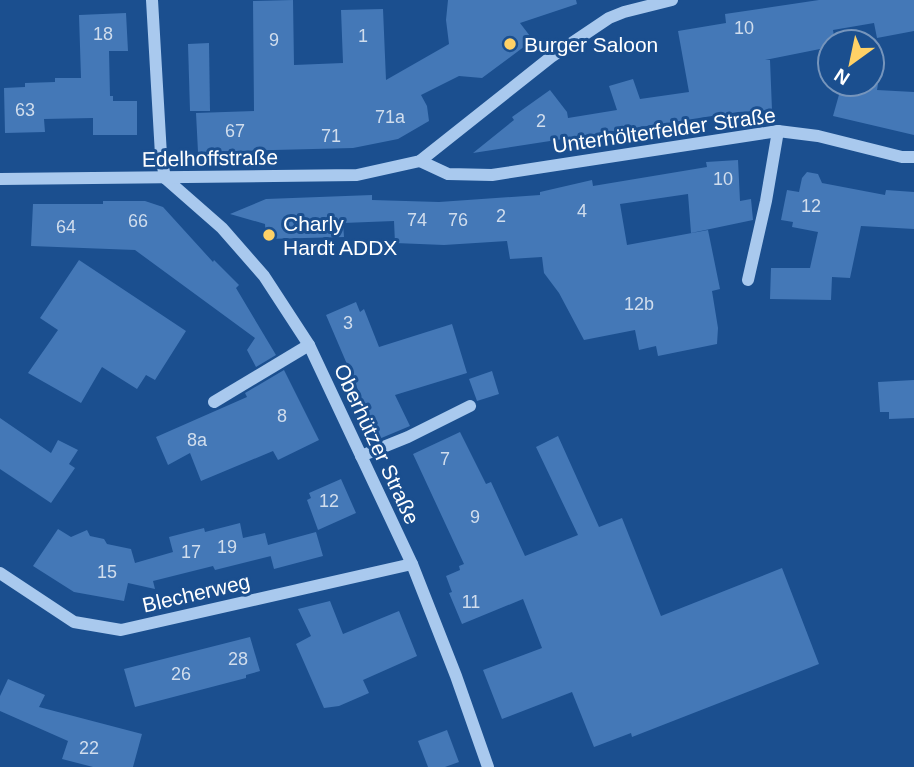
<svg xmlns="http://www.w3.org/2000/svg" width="914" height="767" font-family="Helvetica,sans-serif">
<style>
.building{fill:#4478b7}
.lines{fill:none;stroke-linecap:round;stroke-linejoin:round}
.minor{stroke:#a9c9ee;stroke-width:12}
.poi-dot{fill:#ffd166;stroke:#1b4f8f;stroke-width:2.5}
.labels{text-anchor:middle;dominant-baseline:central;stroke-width:6;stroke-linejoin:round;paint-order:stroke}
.number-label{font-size:18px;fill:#d0dded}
.poi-label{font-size:21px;fill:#fff;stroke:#1b4f8f;text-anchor:start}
.street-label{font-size:21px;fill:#fff;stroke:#1b4f8f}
</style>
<rect width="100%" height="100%" fill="#1b4f8f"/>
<g class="building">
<path d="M 293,0 L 294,65 L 343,63 L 341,10 L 383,9 L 386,80 L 449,44 L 446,20 L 448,0 L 576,0 L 577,4 L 520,23 L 533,40 L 482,78 L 459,76 L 421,95 L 427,106 L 429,121 L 398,139 L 353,148 L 198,152 L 196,113 L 254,111 L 253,1 Z"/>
<path d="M 819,0 L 914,0 L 914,31 L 877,38 L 874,23 L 833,30 L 835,42 L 830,42 L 830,47 L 765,60 L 770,60 L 772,110 L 738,112 L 473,153 L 514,120 L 512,117 L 550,90 L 567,112 L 568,118 L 617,110 L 609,86 L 633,79 L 640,99 L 689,92 L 678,31 L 726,23 L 725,14 Z"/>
<path d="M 126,13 L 128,51 L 109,51 L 110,96 L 113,96 L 113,101 L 137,101 L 137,135 L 93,135 L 93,118 L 44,119 L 45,132 L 5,133 L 4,88 L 25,87 L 25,83 L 55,82 L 55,78 L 81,78 L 79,15 Z"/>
<path d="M 209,43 L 210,111 L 190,111 L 188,44 Z"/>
<path d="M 842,84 L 878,84 L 877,90 L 914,92 L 914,135 L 833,116 Z"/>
<path d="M 738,160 L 740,201 L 751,199 L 753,220 L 691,233 L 688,194 L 620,204 L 627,245 L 708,230 L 720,289 L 712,291 L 718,328 L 717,344 L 658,356 L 656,346 L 639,350 L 635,330 L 584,340 L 559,293 L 544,273 L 542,257 L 510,259 L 507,241 L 444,245 L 395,243 L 394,221 L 343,223 L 344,237 L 266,239 L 265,224 L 230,214 L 266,199 L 372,195 L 372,200 L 439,202 L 540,195 L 540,192 L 592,180 L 593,186 L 707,167 L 706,162 Z"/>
<path d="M 807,172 L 818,174 L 822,183 L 885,195 L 886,190 L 914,192 L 914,229 L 861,226 L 850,278 L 832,277 L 831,300 L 770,299 L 771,268 L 810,268 L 818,232 L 792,227 L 793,222 L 781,220 L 787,190 L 799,192 L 802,178 Z"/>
<path d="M 103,201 L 145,201 L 163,207 L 213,262 L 214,260 L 239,285 L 236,288 L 276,355 L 256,367 L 247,350 L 255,338 L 135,250 L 31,246 L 33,204 L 103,204 Z"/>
<path d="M 79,260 L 186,331 L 155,380 L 146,375 L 137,389 L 102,367 L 81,403 L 28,373 L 58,330 L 40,318 Z"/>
<path d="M 356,302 L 360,312 L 364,309 L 379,347 L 452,324 L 467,373 L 395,395 L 410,426 L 379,439 L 326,315 Z"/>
<path d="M 284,370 L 319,440 L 278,460 L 273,451 L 201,481 L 190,453 L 168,465 L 156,437 L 247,397 L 245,393 Z"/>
<path d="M 492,371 L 499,394 L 477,401 L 469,379 Z"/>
<path d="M 914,380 L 914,418 L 889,419 L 889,412 L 880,412 L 878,382 Z"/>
<path d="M 0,418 L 51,453 L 58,440 L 78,450 L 69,464 L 75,468 L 51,503 L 0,469 Z"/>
<path d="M 460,432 L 486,484 L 491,482 L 525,556 L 578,535 L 536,447 L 558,436 L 599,527 L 622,518 L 661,616 L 782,568 L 819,664 L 632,737 L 631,733 L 594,747 L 572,692 L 502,719 L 483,670 L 542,648 L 523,599 L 462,624 L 449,593 L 452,592 L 446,576 L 460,570 L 459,566 L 464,564 L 413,454 Z"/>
<path d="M 341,479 L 356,513 L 318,530 L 307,500 L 311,498 L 309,493 Z"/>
<path d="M 240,523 L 243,538 L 265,533 L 268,545 L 316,532 L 323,556 L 274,569 L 268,546 L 271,556 L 215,570 L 213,566 L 153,581 L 155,589 L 128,583 L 124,601 L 74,592 L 33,566 L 58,529 L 71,537 L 87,530 L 90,536 L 104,539 L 107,544 L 131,549 L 135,563 L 173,552 L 169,537 L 204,528 L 205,532 Z"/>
<path d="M 330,601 L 343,634 L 399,611 L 417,656 L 363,680 L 369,693 L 339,706 L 324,708 L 296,644 L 311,636 L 298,609 Z"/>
<path d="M 250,637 L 260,671 L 246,675 L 246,678 L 135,707 L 124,669 Z"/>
<path d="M 8,679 L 45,695 L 39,707 L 142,734 L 133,767 L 93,767 L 62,759 L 68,741 L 0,711 L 0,696 Z"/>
<path d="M 447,730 L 459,762 L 445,767 L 428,767 L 418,741 Z"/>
</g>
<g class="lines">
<g class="minor">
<path d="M 152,0 L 161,155 L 165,178"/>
<path d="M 420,161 L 448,174 L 492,175 L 778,131 L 818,136 L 902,157 L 914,157"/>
<path d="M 165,178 L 222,228 L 264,276 L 309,345 L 412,564 L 456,676 L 488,767"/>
<path d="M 0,179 L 357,175 L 420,161 L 551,57 L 609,18 L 624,12 L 672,0"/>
<path d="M 748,280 L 766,201 L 778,131"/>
<path d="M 214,402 L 309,345"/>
<path d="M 361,456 L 408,437 L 470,406"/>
<path d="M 0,573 L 74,622 L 121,630 L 412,564"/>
</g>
</g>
<g class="poi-dot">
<circle cx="510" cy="44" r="7"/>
<circle cx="269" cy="235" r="7"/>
</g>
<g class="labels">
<g class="number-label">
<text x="744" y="28">10</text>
<text x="103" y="34">18</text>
<text x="363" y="36">1</text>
<text x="274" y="40">9</text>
<text x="25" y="110">63</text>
<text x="390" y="117">71a</text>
<text x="541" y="121">2</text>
<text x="235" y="131">67</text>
<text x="331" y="136">71</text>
<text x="723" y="179">10</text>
<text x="811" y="206">12</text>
<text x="582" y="211">4</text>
<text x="501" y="216">2</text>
<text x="417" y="220">74</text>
<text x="458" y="220">76</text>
<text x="138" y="221">66</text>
<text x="66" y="227">64</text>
<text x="639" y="304">12b</text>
<text x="348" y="323">3</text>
<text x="282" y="416">8</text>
<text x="197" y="440">8a</text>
<text x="445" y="459">7</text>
<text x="329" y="501">12</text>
<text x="475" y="517">9</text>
<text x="227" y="547">19</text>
<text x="191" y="552">17</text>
<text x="107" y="572">15</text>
<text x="471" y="602">11</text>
<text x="238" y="659">28</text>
<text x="181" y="674">26</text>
<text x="89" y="748">22</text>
</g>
<g class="poi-label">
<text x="524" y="44">Burger Saloon</text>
<text x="283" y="223">Charly<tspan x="283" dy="24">Hardt ADDX</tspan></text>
</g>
<g class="street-label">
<text transform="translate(664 130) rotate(-8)">Unterhölterfelder Straße</text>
<text transform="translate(210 158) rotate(-1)">Edelhoffstraße</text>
<text transform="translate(377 444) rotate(65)">Oberhützer Straße</text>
<text transform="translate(196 593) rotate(-13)">Blecherweg</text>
</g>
</g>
<g transform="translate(851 63) rotate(213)"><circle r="33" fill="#1b4f8f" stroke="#7695bc" stroke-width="2"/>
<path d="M0-5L12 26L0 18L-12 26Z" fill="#ffd166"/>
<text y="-10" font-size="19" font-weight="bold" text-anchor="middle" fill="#ffffff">N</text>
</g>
</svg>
